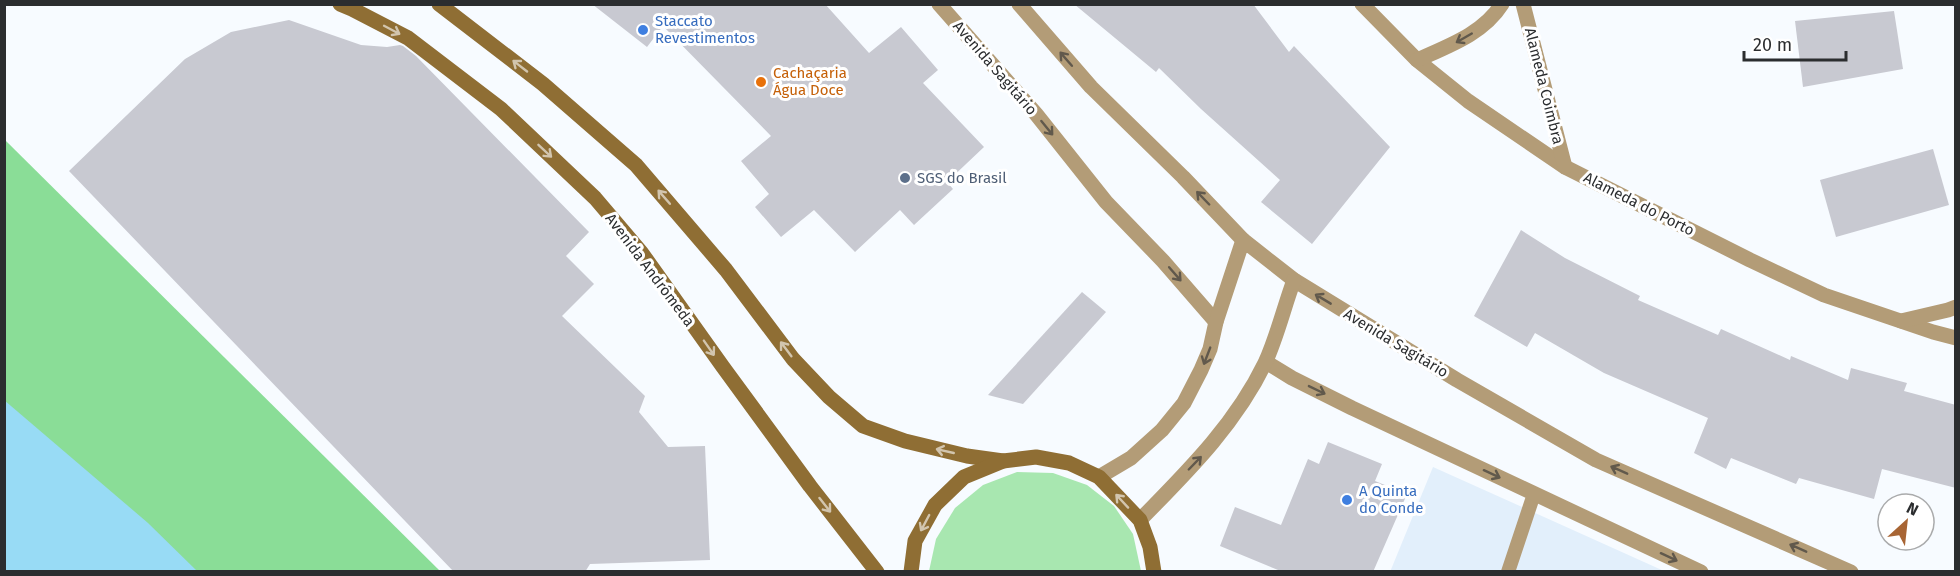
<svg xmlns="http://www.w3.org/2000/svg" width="1960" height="576" font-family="'Fira Sans',sans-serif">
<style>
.built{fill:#e2effb}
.green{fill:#a8e7b0}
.forest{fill:#8add97}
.water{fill:#98dbf5}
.building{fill:#c8c9d1}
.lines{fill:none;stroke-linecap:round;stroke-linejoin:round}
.service{stroke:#b39c77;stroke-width:14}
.minor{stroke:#b39c77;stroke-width:15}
.tertiary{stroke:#b39c77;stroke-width:15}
.secondary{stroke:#8f6e34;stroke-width:15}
.oneway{stroke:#d2c5ae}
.oneway2{stroke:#61594c}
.shop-dot{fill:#3f7fe0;stroke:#fff;stroke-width:2}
.food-dot{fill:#e8710a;stroke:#fff;stroke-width:2}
.service-dot{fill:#5c6f8a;stroke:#fff;stroke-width:2}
.labels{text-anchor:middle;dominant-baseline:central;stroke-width:6;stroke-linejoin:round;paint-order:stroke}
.shop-label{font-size:15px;fill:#366cbe;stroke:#fff;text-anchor:start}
.street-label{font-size:15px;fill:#2b2d2f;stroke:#fff}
.food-label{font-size:15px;fill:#c56008;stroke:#fff;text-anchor:start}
.service-label{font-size:15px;fill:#4e5e75;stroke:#fff;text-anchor:start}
</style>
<rect width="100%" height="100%" fill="#f7fbff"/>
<path class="built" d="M 1433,467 L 1664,571 L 1390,572 Z"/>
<path class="green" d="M 1017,472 L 1053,473 L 1087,485 L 1114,506 L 1133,534 L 1141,571 L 929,571 L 936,539 L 955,508 L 983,485 Z"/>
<path class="forest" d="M 5,140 L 440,571 L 5,571 Z"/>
<path class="water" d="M 4,400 L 148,523 L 197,571 L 5,571 Z"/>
<g class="building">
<path d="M 592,4 L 825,4 L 869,53 L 901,27 L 938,70 L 923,83 L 984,147 L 947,182 L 953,189 L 914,225 L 900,210 L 855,252 L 814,210 L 781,237 L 755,207 L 769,194 L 741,161 L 771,136 L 663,26 L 647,47 Z"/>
<path d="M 1074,4 L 1253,4 L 1289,52 L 1294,46 L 1390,147 L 1312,244 L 1261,202 L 1280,180 L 1201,109 L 1159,68 L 1156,72 Z"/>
<path d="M 1894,11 L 1903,69 L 1803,87 L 1795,21 Z"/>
<path d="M 289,20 L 361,45 L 387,47 L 400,45 L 403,46 L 416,56 L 589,232 L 566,256 L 594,284 L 562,316 L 645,396 L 639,412 L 668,447 L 705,446 L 710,560 L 590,564 L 585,572 L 454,572 L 69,171 L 185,59 L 231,32 Z"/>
<path d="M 1933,149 L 1949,205 L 1836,237 L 1820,180 Z"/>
<path d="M 1521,230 L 1565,258 L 1640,296 L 1638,300 L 1718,335 L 1721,329 L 1790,360 L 1791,356 L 1848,380 L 1851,368 L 1907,383 L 1904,391 L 1956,405 L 1956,488 L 1882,469 L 1874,499 L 1799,478 L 1796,484 L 1731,458 L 1726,469 L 1694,453 L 1708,418 L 1604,373 L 1535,333 L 1527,347 L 1474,316 Z"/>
<path d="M 1082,292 L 1106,312 L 1023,404 L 988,395 Z"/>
<path d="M 1328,442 L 1382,464 L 1375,481 L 1407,494 L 1373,572 L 1283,572 L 1220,546 L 1235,507 L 1281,525 L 1308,459 L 1319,464 Z"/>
</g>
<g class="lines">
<path class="service" d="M 1508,572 L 1534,494"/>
<g class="minor">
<path d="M 939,4 L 1036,114 L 1106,202 L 1163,261 L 1216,322"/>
<path d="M 1019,4 L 1091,87 L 1183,177 L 1243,240"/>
<path d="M 1362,4 L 1417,60 L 1468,101 L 1565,167 L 1750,260 L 1824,295 L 1933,332 L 1956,338"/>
<path d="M 1523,4 L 1565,167"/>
<path d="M 1417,60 C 1448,46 1483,34 1502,4"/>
<path d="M 1901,321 L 1948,310 L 1956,307"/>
</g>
<g class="tertiary">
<path d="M 1266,362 L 1292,378 L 1352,408 L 1701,572"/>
<path d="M 1099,477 L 1131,458 L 1162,430 L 1184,403 L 1201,370 L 1210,349 L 1216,322 L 1243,240 L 1294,280 L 1457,380 L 1596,460 L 1851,572"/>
<path d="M 1140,520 C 1187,472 1235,425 1265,363 C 1277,337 1284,307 1294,280"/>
</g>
<g class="secondary">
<path d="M 340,4 L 352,9 L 408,38 L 501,109 L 595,198 L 641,252 L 723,367 L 810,486 L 877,572"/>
<path d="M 439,4 L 543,84 L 636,165 L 726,270 L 793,359 L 829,397 L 863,426 L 905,441 L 967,456 L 1003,461"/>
<path d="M 911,572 L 915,541 L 935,505 L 964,477 L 1003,461 L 1036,457 L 1069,463 L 1099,477 L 1140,520 L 1150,547 L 1154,572"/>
</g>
</g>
<defs><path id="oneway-shaft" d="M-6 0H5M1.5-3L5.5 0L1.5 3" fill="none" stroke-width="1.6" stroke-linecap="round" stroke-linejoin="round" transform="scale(1.5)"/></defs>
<g class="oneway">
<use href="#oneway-shaft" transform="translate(392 30) rotate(28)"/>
<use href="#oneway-shaft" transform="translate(520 66) rotate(-142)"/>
<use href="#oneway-shaft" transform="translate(545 151) rotate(43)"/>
<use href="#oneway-shaft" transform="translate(664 197) rotate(-131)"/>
<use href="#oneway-shaft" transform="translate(709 348) rotate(55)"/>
<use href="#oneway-shaft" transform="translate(786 349) rotate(-127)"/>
<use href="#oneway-shaft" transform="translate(945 451) rotate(-167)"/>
<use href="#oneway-shaft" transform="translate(1122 501) rotate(-133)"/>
<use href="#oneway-shaft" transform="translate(825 505) rotate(52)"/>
<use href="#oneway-shaft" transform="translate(925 523) rotate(118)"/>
</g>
<g class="oneway2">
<use href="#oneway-shaft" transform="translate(1464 38) rotate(150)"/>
<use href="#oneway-shaft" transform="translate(1066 59) rotate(-131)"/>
<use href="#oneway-shaft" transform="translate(1047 128) rotate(51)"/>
<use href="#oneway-shaft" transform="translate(1203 198) rotate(-134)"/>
<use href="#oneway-shaft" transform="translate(1175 274) rotate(49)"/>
<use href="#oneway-shaft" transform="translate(1323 299) rotate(-149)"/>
<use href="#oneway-shaft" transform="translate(1207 356) rotate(111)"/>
<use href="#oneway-shaft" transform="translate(1317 390) rotate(26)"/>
<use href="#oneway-shaft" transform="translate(1195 463) rotate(-46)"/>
<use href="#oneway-shaft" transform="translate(1619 470) rotate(-156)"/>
<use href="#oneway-shaft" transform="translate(1492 474) rotate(25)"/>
<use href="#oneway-shaft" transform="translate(1798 548) rotate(-156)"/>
<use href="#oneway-shaft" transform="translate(1669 557) rotate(25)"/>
</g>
<g class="shop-dot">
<circle cx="643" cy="30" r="6"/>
<circle cx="1347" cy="500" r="6"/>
</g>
<circle class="food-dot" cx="761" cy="82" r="6"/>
<circle class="service-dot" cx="905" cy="178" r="6"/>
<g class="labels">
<g class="shop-label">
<text x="655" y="21">Staccato<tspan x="655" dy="17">Revestimentos</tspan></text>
<text x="1359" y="491">A Quinta<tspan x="1359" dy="17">do Conde</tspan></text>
</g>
<g class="street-label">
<text transform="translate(995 68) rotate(49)">Avenida Sagitário</text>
<text transform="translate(1544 86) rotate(76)">Alameda Coimbra</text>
<text transform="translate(1639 204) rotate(27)">Alameda do Porto</text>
<text transform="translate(650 270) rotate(53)">Avenida Andrômeda</text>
<text transform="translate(1396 343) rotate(31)">Avenida Sagitário</text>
</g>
<g class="food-label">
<text x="773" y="73">Cachaçaria<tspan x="773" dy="17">Água Doce</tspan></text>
</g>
<g class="service-label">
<text x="917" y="178">SGS do Brasil</text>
</g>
</g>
<rect width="1960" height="576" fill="none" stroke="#2b2d2f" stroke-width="12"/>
<g transform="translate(1906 522) rotate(27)"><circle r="28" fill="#ffffff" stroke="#aaabac" stroke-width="1.5"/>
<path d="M0-4.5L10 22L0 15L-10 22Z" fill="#a86534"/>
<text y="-9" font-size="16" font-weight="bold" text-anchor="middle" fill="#2b2d2f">N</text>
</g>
<path d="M1744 51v9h102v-9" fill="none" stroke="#2b2d2f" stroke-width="3"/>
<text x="1753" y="51" font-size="18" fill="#2b2d2f" stroke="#ffffff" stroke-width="4.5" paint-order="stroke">20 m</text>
</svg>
